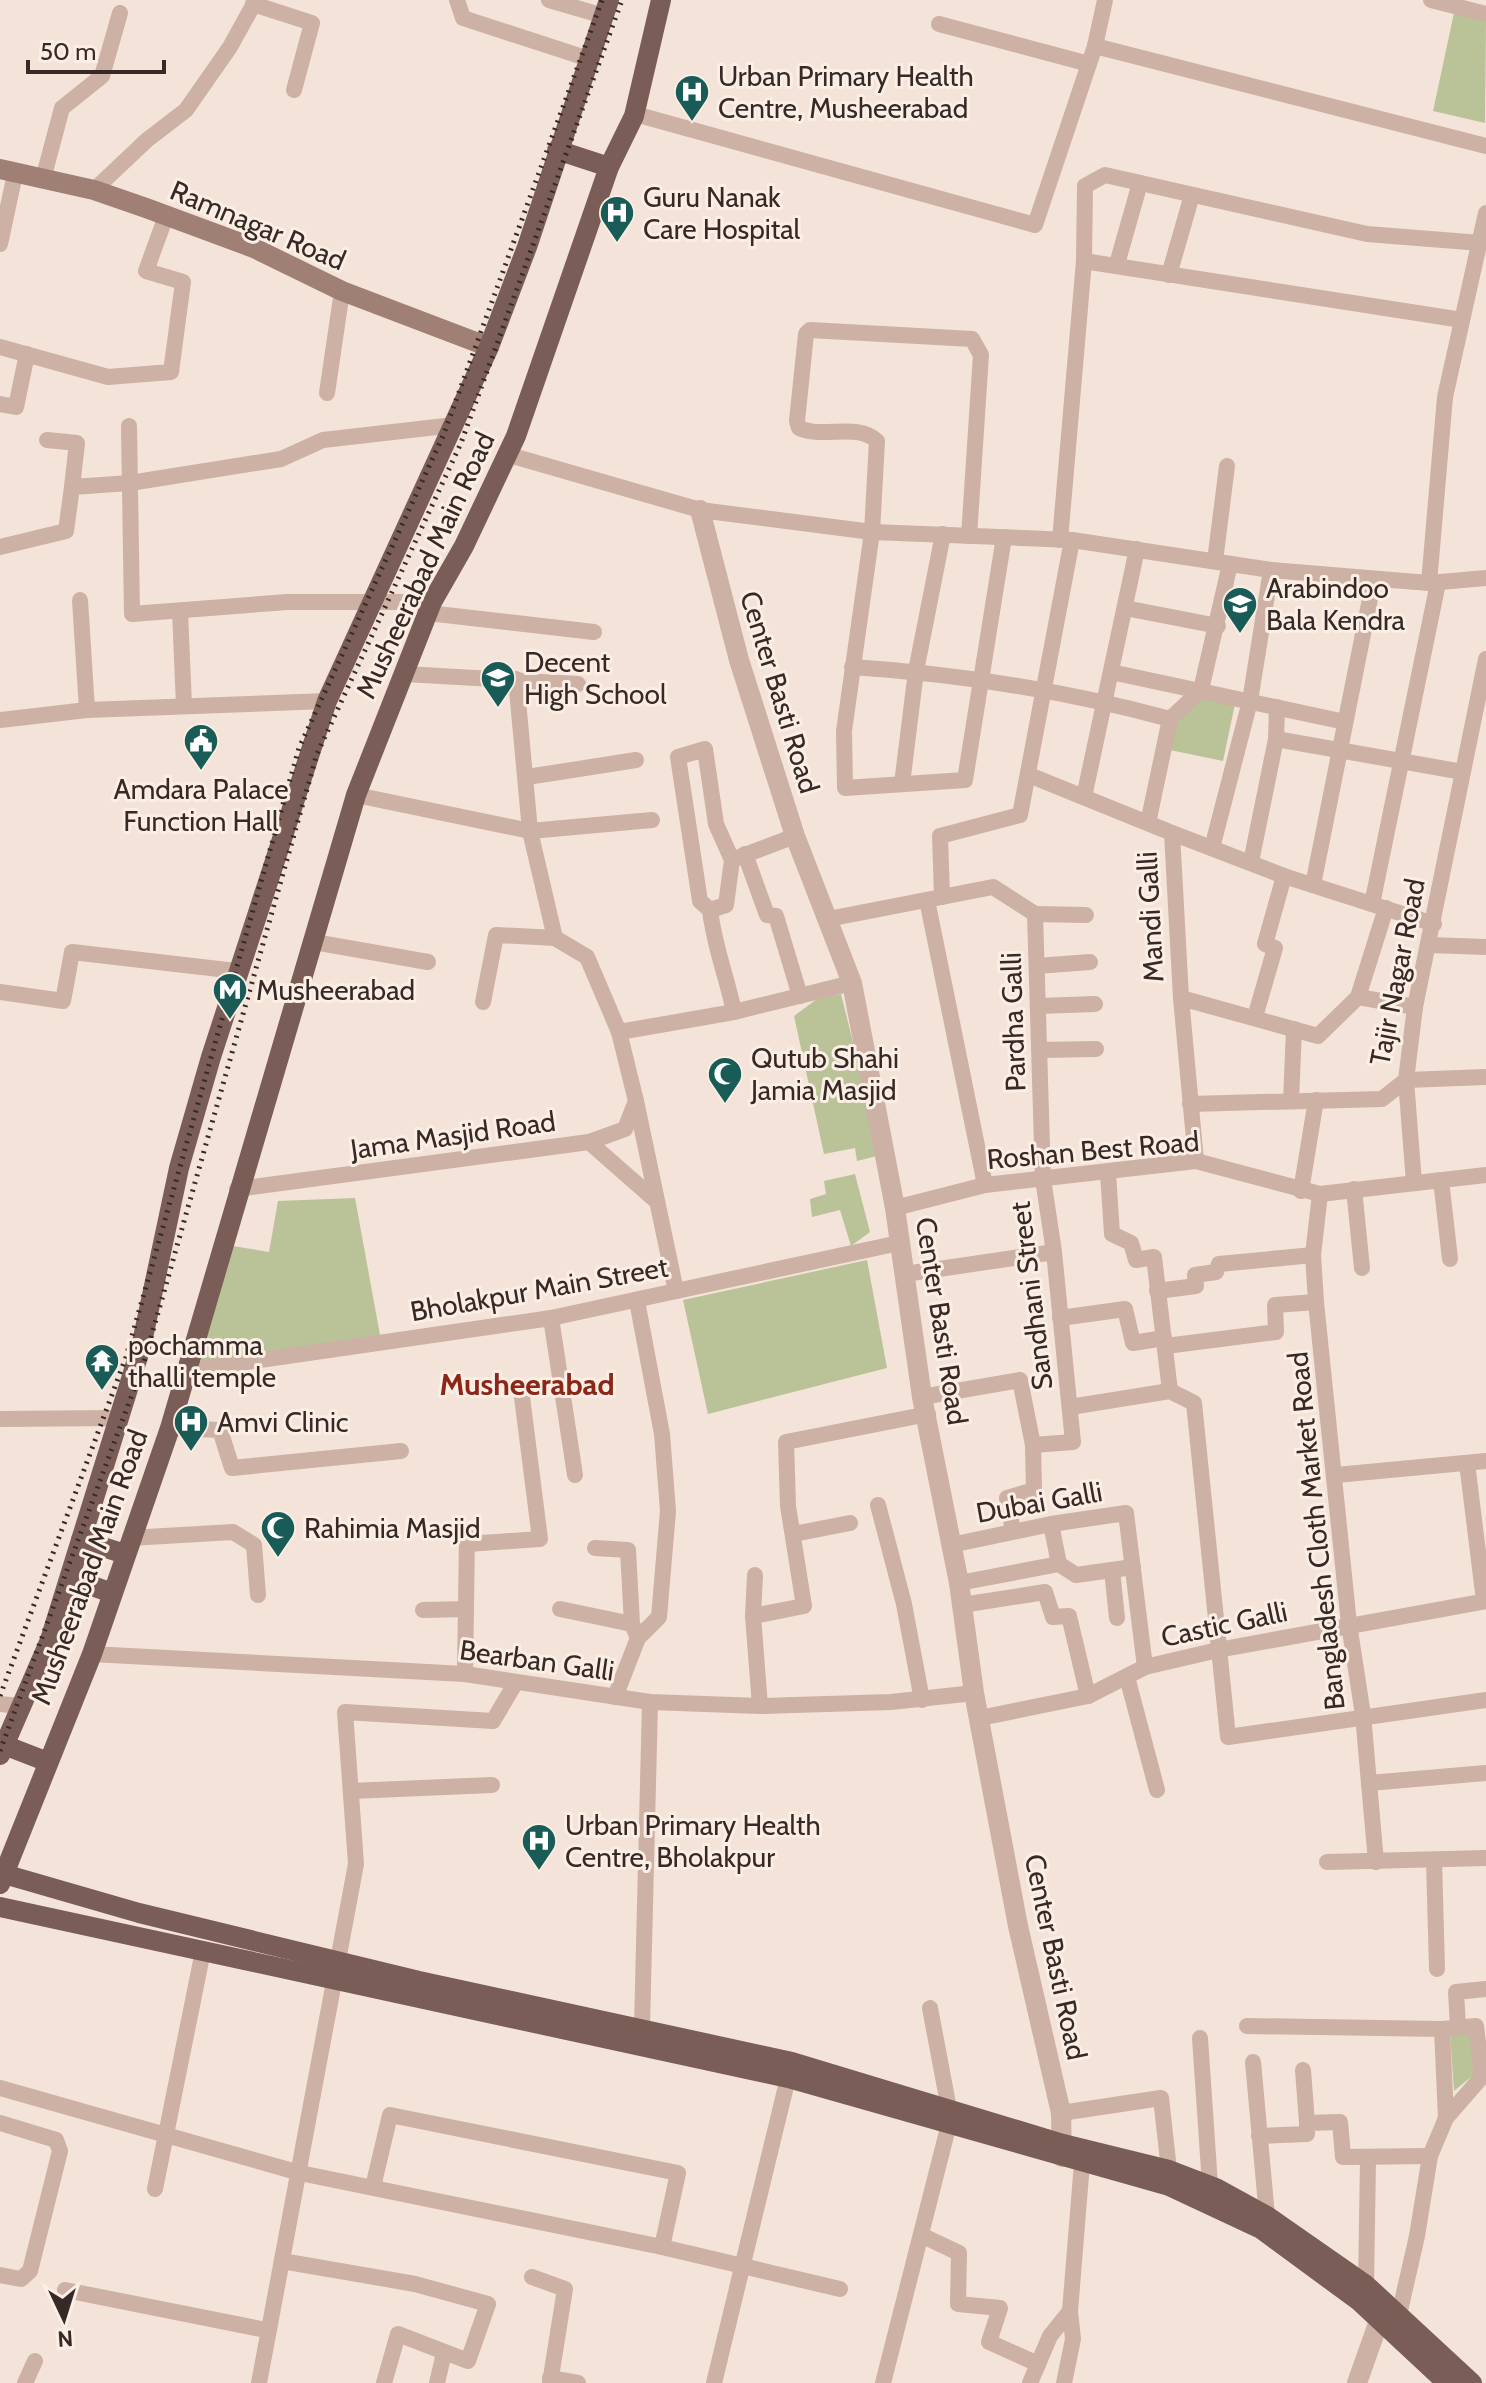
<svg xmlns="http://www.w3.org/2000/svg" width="1486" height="2383" font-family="Cabin,sans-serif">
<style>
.green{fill:#bac398}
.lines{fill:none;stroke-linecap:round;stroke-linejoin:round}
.minor{stroke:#ccb1a4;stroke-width:16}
.tertiary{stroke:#ccb1a4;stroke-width:20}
.secondary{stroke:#a07f75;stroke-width:20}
.primary{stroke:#7a5d56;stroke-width:20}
.rail{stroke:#372926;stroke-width:5;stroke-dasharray:2 6;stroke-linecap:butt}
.labels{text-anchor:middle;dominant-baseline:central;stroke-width:6;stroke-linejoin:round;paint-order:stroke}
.poi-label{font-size:28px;fill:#372926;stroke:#fbeee5;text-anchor:start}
.street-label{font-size:28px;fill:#372926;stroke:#fbeee5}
.neighbourhood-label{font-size:30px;font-weight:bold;fill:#8c2619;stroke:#fbeee5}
</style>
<rect width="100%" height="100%" fill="#f3e3d9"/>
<g class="green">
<path d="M 1454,13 L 1486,20 L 1485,123 L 1433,111 Z"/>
<path d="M 1201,697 L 1235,704 L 1223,761 L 1170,750 L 1178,718 Z"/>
<path d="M 841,994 L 881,1155 L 857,1161 L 855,1148 L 824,1154 L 794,1016 L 817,999 Z"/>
<path d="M 855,1174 L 870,1232 L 851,1246 L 840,1210 L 812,1217 L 810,1199 L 826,1194 L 824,1181 Z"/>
<path d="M 355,1198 L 380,1335 L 206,1363 L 188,1354 L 214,1243 L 269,1252 L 278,1201 Z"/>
<path d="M 867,1260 L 887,1368 L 708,1414 L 683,1300 Z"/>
<path d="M 1474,2031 L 1477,2072 L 1454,2091 L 1450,2033 Z"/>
</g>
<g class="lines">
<g class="minor">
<path d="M 457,0 L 463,18 L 589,59"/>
<path d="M 549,0 L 604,16"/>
<path d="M 1431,0 L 1486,14"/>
<path d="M 253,4 L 312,23 L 294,90"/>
<path d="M 939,24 L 1089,64"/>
<path d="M 1095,46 L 1486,146"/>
<path d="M 635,114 L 1035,225 L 1095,46 L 1105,0"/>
<path d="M 43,179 L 62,108 L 102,76 L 120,13"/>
<path d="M 94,190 L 147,140 L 186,110 L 230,47 L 256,0"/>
<path d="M 0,244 L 15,174"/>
<path d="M 1084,261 L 1462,320"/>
<path d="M 1117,264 L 1140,183"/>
<path d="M 1169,275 L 1192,195"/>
<path d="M 0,347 L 108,377 L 171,372 L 183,282 L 146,271 L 166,216"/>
<path d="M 327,393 L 342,291"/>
<path d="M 0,404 L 16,407 L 27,354"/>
<path d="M 129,426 L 132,614 L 287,602 L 432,602"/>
<path d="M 47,440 L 77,443 L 72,487"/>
<path d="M 509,455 L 700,510 L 872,532 L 1072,540 L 1271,570 L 1429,583 L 1486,578"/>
<path d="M 969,536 L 981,355 L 972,339 L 810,330 L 806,334 L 797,421 L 799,428 C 823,439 857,422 877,441 L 872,532 L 844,731 L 845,788 L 965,780 L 1004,537"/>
<path d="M 1060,540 L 1084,261 L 1085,186 L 1105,175 L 1367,234 L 1481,243"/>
<path d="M 0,547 L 66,531 L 72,487 L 130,483 L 281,459 L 323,440 L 454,425"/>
<path d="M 1215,561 L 1227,466"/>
<path d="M 1429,583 L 1445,397 L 1486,213"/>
<path d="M 80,600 L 87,710"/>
<path d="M 1125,608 L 1218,626"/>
<path d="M 180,611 L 184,706"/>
<path d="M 428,613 L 594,632"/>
<path d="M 852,667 C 960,674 1066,691 1170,719"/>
<path d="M 1111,672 L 1345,722"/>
<path d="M 405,674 L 578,684"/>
<path d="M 516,679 L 530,831 L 555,938 L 587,957 L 619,1032 L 636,1101 L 625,1129 L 589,1142"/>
<path d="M 0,720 L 87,710 L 327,701"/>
<path d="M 1276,739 L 1463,772"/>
<path d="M 1029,775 L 1172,833 L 1181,998 L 1196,1161"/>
<path d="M 527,777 L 636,760"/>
<path d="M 902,784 L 916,671 L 943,534"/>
<path d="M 356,795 L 530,831 L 652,820"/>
<path d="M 1084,797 L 1137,549"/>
<path d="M 1148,823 L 1170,719 L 1201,690 L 1230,564"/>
<path d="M 1172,833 L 1284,876 L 1434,924"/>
<path d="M 1212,848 L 1250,701 L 1271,570"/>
<path d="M 745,854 L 767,915 L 776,916 L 800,996"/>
<path d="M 737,858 L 795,836"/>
<path d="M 1251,862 L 1276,739 L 1277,707"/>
<path d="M 1313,885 L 1374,579"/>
<path d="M 942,897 L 940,836 L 1020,815 L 1072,540"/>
<path d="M 927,900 L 985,1185"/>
<path d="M 1372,904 L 1438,583"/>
<path d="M 710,910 L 700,901 L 678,757 L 705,749 L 716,824 L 732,860 L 726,905 L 710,910 C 714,946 727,977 734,1012"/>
<path d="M 1035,914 L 1086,915"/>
<path d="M 828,919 L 993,887 L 1035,914 L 1043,1179 L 1054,1252 L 1073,1442 L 1033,1445"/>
<path d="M 314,942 L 428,962"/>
<path d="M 1429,945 L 1486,947"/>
<path d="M 1037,966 L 1090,962"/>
<path d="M 0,992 L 63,1001 L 72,952 L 236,971"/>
<path d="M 1358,997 L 1415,1007"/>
<path d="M 1181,998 L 1318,1036 L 1358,997 L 1386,908"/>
<path d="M 483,1002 L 496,935 L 555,938"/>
<path d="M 1039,1006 L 1095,1004"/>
<path d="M 1255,1017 L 1275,948 L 1265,944 L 1284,876"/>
<path d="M 619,1032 L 734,1012 L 852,983"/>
<path d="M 1041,1050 L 1096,1049"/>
<path d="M 636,1101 L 676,1291"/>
<path d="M 1291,1101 L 1294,1029"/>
<path d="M 1190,1104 L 1382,1099 L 1406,1080 L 1415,1007 L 1486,659"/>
<path d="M 1108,1173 L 1112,1234 L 1131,1243 L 1136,1260 L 1154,1257 L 1170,1391"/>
<path d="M 1441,1180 L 1450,1259"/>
<path d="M 1414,1183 L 1406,1080 L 1486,1077"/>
<path d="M 237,1189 L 589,1142 L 654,1199"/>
<path d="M 1354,1189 L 1362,1268"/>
<path d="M 1301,1191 L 1316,1100"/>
<path d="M 1320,1194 L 1313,1255 L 1316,1302 L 1349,1624 L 1363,1715 L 1376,1862"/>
<path d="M 895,1208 L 985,1185 L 1196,1161 L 1320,1194 L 1486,1175"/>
<path d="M 905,1274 L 1054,1252"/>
<path d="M 1157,1291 L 1196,1286 L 1195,1275 L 1216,1272 L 1219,1264 L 1313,1255"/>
<path d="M 551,1318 L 575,1475"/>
<path d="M 1060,1318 L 1125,1309 L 1133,1343 L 1164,1338"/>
<path d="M 1166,1346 L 1276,1332 L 1275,1305 L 1316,1302"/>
<path d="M 185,1371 L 551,1318 L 899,1243"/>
<path d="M 922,1397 L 1020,1380 L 1033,1445 L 1034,1490 L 1007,1498 L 1013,1531"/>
<path d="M 1070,1407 L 1170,1391 L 1194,1403 L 1228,1737 L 1486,1700"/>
<path d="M 0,1419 L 117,1418"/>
<path d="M 170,1428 L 220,1430 L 232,1468 L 401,1451"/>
<path d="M 1467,1463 L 1484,1601"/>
<path d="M 1336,1475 L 1486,1461"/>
<path d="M 878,1505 L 904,1604 L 922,1700"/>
<path d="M 1051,1524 L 1059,1564 L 1076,1575 L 1133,1567"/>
<path d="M 794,1534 L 850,1523"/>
<path d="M 130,1538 L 233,1532 L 254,1545 L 258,1595"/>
<path d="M 467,1544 L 540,1539 L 522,1397"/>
<path d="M 951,1545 L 1051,1524 L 1126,1513 L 1145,1667"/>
<path d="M 595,1548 L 628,1550 L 632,1624 L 638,1638"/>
<path d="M 1112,1570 L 1117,1618"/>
<path d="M 959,1583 L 1059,1564"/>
<path d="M 962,1605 L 1045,1592 L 1053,1617 L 1069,1616 L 1088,1696"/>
<path d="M 560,1609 L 632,1624"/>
<path d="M 423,1610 L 466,1609"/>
<path d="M 753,1616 L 755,1575"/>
<path d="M 92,1654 L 465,1674 L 650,1702 L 760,1706 L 891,1702 L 974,1693"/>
<path d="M 465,1674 L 467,1536"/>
<path d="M 1127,1677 L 1157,1790"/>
<path d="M 615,1697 L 638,1638 L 659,1617 L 668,1511 L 662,1434 L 637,1301"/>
<path d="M 0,1704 L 20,1706"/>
<path d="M 760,1706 L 753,1616 L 804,1606 L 788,1506 L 786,1442 L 928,1414"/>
<path d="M 980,1718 L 1088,1696 L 1145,1667 L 1218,1650 L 1486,1601"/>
<path d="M 1369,1783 L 1486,1773"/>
<path d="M 351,1791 L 492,1785"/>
<path d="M 1434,1860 L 1437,1969"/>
<path d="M 1327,1862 L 1486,1858"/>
<path d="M 930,2008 L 949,2109"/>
<path d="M 1247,2026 L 1442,2029 L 1476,2026 L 1482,2074"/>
<path d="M 642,2027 L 650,1702"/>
<path d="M 1458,2027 L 1456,1992 L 1486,1989"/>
<path d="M 1442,2029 L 1446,2118"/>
<path d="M 1200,2038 L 1210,2185"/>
<path d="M 1253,2062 L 1267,2216"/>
<path d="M 1303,2070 L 1307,2123"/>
<path d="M 0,2088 L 300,2173 L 662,2247 L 840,2289"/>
<path d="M 1061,2113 L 1161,2098 L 1169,2170"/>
<path d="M 0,2123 L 56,2140 L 60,2151 L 30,2271 L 21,2279 L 0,2275"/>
<path d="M 1259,2136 L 1307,2134 L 1307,2123 L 1340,2122 L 1343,2157 L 1430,2156"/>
<path d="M 373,2187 L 390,2115 L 678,2173 L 662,2247"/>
<path d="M 155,2189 L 203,1951"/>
<path d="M 921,2235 L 959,2253 L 958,2304 L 1000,2308 L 989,2342 L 1038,2364"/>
<path d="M 282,2261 L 415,2284 L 488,2304 L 468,2361 L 398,2334 L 384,2383"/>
<path d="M 532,2277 L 565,2289 L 550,2383"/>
<path d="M 1366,2285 L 1368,2159"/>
<path d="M 65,2290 L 266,2330"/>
<path d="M 1399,2315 L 1417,2236 L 1430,2156 L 1446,2118 L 1486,2072"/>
<path d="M 550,2378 L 578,2383"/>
<path d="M 25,2383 L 35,2361"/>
<path d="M 259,2383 L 356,1864 L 345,1712 L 493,1721 L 516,1682"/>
<path d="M 437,2383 L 444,2353"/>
<path d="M 714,2383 L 788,2078"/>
<path d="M 883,2383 L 949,2124"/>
<path d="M 1030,2383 L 1050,2336 L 1070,2311 L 1082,2163"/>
<path d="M 1064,2383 L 1073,2339 L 1070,2311"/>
</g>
<g class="tertiary">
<path d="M 700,510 L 739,660 L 795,836 L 852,983 L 895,1208 L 922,1397 L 959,1583 L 974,1693 L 1018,1926 L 1061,2113 L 1062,2157"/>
<path d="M 1357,2383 L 1380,2318"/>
</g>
<path class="secondary" d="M 0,169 L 94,190 L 146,208 L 254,248 L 342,291 L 489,347"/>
<g class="primary">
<path d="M 557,150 L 609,167"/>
<path d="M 81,1540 L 125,1554"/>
<path d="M 70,1578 L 112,1593"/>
<path d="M 4,1745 L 48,1762"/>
<path d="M 0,1755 L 50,1640 L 81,1540 L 141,1347 L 179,1168 L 211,1057 L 327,701 L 489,347 L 527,247 L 609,0"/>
<path d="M 4,1874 L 139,1913 L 419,1981 L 792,2062 L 1063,2144 L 1169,2170 L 1216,2188 L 1267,2216 L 1366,2285 L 1472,2383"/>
<path d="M 0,1884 L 92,1654 L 170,1428 L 356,795 L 432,602 L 464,546 L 516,436 L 609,167 L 634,116 L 661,0"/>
<path d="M 0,1907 L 788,2078 L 1169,2186 L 1261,2229 L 1359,2301 L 1447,2383"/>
</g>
<g class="rail">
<path d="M 0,1696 L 126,1357 L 299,748 L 443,436 L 602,0"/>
<path d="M 0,1751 L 144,1362 L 317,754 L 461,443 L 622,0"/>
</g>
</g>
<defs>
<symbol id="hospital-pin" viewBox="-11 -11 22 30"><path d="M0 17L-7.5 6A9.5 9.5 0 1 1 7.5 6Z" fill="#195c57" stroke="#fbeee5"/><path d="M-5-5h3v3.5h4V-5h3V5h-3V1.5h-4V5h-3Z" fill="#fff"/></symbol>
<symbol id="school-pin" viewBox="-11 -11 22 30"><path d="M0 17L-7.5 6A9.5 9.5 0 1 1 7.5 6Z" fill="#195c57" stroke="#fbeee5"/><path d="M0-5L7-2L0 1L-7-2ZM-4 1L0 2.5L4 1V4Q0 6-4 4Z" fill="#fff"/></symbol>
<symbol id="university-pin" viewBox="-11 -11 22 30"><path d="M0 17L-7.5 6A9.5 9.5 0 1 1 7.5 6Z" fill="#195c57" stroke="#fbeee5"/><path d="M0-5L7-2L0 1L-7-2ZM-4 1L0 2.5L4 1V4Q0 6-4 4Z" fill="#fff"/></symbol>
<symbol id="civic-pin" viewBox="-11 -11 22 30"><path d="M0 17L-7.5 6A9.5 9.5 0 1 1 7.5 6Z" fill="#195c57" stroke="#fbeee5"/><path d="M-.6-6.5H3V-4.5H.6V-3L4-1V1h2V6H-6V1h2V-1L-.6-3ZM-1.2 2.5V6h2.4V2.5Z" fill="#fff"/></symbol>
<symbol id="metro-pin" viewBox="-11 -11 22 30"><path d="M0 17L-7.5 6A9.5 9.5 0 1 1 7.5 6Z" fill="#195c57" stroke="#fbeee5"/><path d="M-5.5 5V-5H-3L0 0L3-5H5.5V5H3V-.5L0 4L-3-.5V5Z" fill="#fff"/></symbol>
<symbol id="mosque-pin" viewBox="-11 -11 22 30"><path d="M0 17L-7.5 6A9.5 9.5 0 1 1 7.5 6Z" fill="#195c57" stroke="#fbeee5"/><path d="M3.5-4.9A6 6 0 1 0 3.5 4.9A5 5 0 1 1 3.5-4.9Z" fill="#fff"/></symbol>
<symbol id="temple-pin" viewBox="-11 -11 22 30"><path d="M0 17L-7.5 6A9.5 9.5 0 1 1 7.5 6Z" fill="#195c57" stroke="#fbeee5"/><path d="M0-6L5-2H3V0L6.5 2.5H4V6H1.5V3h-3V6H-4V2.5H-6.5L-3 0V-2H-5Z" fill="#fff"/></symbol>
</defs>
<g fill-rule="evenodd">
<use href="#hospital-pin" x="672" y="72" width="40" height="54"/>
<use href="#hospital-pin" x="597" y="193" width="40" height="54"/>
<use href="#school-pin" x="1220" y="584" width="40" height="54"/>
<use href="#university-pin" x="478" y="658" width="40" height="54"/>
<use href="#civic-pin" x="181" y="721" width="40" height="54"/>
<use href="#metro-pin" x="210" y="970" width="40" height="54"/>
<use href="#mosque-pin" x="705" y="1054" width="40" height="54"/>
<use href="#temple-pin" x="82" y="1341" width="40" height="54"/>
<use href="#hospital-pin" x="171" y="1402" width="40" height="54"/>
<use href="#mosque-pin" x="258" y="1508" width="40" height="54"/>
<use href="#hospital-pin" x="519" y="1821" width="40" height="54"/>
</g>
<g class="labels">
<g class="poi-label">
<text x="718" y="76">Urban Primary Health<tspan x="718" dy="32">Centre, Musheerabad</tspan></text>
<text x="643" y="197">Guru Nanak<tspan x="643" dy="32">Care Hospital</tspan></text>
<text x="1266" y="588">Arabindoo<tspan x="1266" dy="32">Bala Kendra</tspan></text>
<text x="524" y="662">Decent<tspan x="524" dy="32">High School</tspan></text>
<text x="201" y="789" text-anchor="middle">Amdara Palace<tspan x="201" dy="32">Function Hall</tspan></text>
<text x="256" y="990">Musheerabad</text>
<text x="751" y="1058">Qutub Shahi<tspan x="751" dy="32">Jamia Masjid</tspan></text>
<text x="128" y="1345">pochamma<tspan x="128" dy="32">thalli temple</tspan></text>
<text x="217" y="1422">Amvi Clinic</text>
<text x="304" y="1528">Rahimia Masjid</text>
<text x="565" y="1825">Urban Primary Health<tspan x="565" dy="32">Centre, Bholakpur</tspan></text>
</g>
<g class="street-label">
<text transform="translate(258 225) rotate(23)">Ramnagar Road</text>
<text transform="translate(425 565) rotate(-65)">Musheerabad Main Road</text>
<text transform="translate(780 692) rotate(73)">Center Basti Road</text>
<text transform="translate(1150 917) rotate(-93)">Mandi Galli</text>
<text transform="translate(1397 972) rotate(-79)">Tajir Nagar Road</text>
<text transform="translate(1013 1022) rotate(-92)">Pardha Galli</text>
<text transform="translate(453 1135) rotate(-8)">Jama Masjid Road</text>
<text transform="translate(1093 1150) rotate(-5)">Roshan Best Road</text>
<text transform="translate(539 1289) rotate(-10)">Bholakpur Main Street</text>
<text transform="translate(1031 1296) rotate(-97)">Sandhani Street</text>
<text transform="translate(942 1321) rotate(81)">Center Basti Road</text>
<text transform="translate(1039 1502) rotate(-10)">Dubai Galli</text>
<text transform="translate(1316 1531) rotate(-96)">Bangladesh Cloth Market Road</text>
<text transform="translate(89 1567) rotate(-70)">Musheerabad Main Road</text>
<text transform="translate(1224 1624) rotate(-12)">Castic Galli</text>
<text transform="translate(537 1660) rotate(8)">Bearban Galli</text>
<text transform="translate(1056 1957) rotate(78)">Center Basti Road</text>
</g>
<g class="neighbourhood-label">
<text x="527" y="1384">Musheerabad</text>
</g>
</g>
<g transform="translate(64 2319) rotate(176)" stroke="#fbeee5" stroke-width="6" paint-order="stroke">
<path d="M0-6L14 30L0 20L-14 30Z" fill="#372926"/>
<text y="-12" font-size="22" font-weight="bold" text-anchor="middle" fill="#372926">N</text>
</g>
<path d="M28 60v12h136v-12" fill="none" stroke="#372926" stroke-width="4"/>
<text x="40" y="60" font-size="24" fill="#372926" stroke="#fbeee5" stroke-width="6" paint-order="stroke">50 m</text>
</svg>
